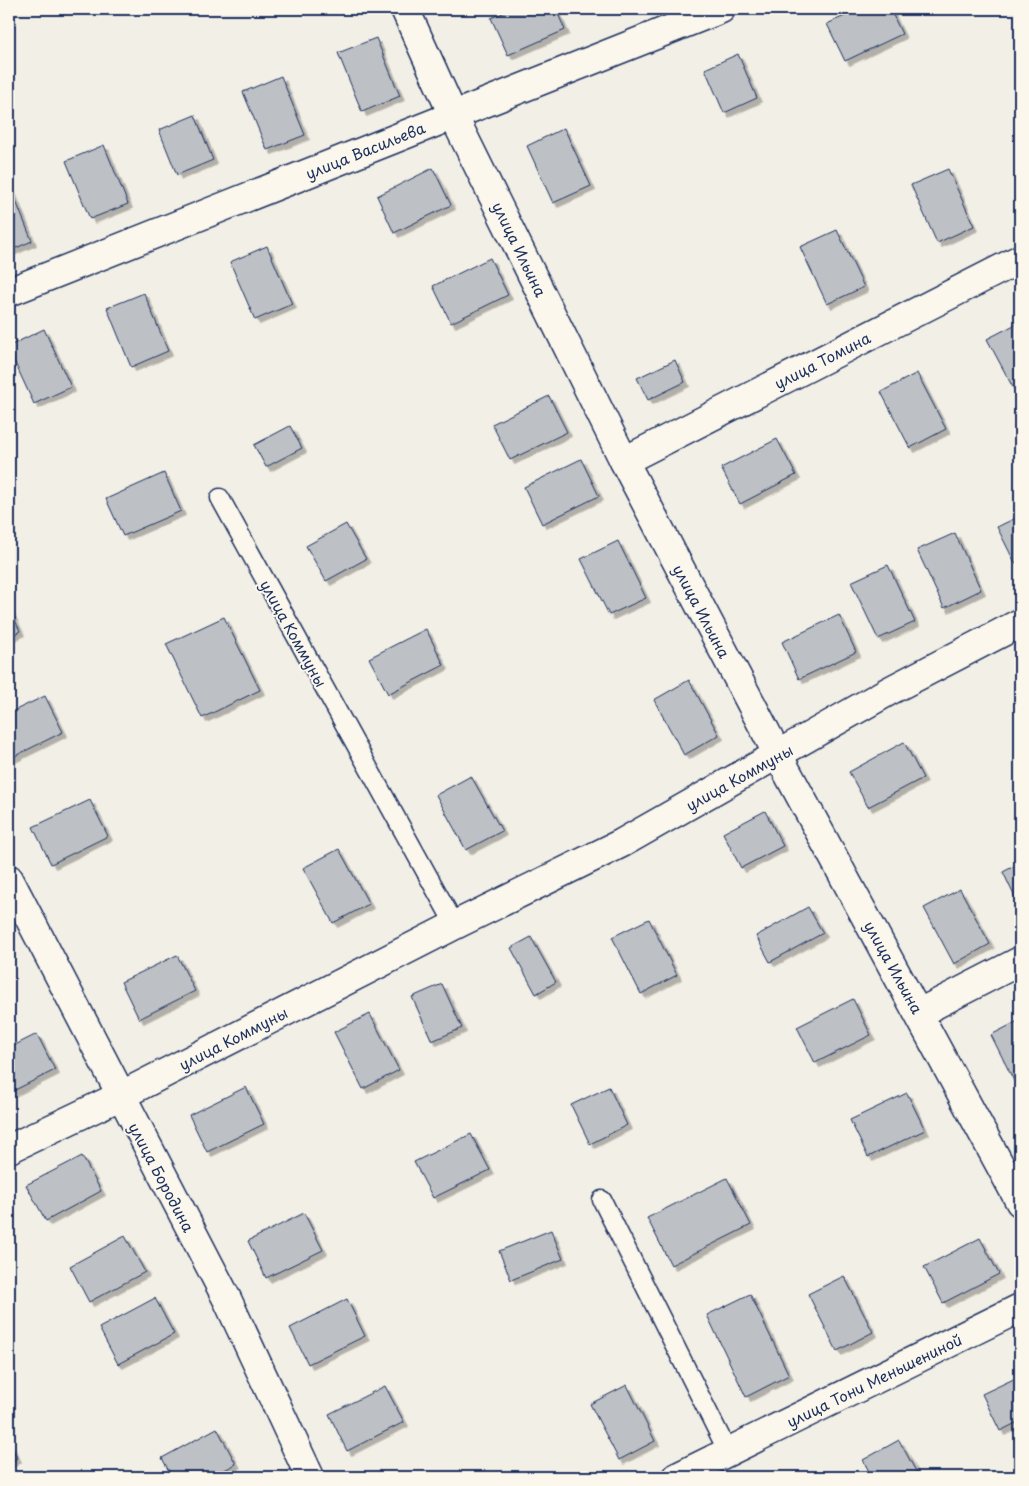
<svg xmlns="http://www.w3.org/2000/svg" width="1029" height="1486" font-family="'Playpen Sans',sans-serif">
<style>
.building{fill:#bdc0c4;stroke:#1b2f5e;filter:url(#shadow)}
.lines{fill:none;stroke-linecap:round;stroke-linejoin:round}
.service-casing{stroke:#1b2f5e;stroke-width:21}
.minor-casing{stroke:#1b2f5e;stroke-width:31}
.tertiary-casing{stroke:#1b2f5e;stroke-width:31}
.service{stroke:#fbf7ec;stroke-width:18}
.minor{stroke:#fbf7ec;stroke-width:28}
.tertiary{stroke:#fbf7ec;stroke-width:28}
.labels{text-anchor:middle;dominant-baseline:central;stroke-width:4;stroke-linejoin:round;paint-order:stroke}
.street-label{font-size:15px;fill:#1b2f5e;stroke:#fbf7ec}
</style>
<defs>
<filter id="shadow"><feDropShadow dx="4.5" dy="4.5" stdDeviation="0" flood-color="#0004"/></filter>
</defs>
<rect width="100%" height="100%" fill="#f2efe6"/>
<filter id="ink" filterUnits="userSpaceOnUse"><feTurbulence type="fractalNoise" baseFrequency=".02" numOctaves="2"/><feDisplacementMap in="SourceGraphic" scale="10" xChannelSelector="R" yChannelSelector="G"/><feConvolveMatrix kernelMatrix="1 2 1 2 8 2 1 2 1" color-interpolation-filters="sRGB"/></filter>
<g filter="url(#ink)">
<g class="building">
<path d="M 512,9 L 556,9 L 565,30 L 508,55 L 491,18 Z"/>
<path d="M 860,9 L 890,9 L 902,34 L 845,61 L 827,24 Z"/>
<path d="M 376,38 L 400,96 L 362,112 L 338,53 Z"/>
<path d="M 738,54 L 757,98 L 724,113 L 705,69 Z"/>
<path d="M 281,76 L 305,135 L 267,150 L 243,92 Z"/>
<path d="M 195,115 L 213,160 L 177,175 L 159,130 Z"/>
<path d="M 564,128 L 591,186 L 553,203 L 527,146 Z"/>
<path d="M 104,145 L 128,204 L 90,219 L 66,161 Z"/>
<path d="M 433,168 L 451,205 L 394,233 L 377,196 Z"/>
<path d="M 948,169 L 974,226 L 937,243 L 911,185 Z"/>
<path d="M 9,184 L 32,241 L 9,251 Z"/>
<path d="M 837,230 L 864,287 L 827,304 L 800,247 Z"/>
<path d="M 267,246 L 292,304 L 255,320 L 230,262 Z"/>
<path d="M 490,258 L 508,295 L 451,323 L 433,286 Z"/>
<path d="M 144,293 L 168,351 L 131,367 L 107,308 Z"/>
<path d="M 1020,322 L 1020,393 L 1017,395 L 987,339 Z"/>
<path d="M 44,329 L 71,387 L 34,404 L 9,350 L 9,346 Z"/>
<path d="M 675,360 L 685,382 L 648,400 L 637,378 Z"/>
<path d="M 917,373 L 946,429 L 910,448 L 881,392 Z"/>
<path d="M 549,396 L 567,432 L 510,460 L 492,424 Z"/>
<path d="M 290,426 L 302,448 L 266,467 L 254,445 Z"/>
<path d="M 777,439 L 796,475 L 740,504 L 721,468 Z"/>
<path d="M 581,459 L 599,496 L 542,524 L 524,487 Z"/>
<path d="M 164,473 L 181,511 L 123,536 L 106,499 Z"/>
<path d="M 1020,516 L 1020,560 L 1015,563 L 997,527 Z"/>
<path d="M 346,524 L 366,559 L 326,581 L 306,546 Z"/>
<path d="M 955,533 L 981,590 L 944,608 L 917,550 Z"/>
<path d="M 618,541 L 646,598 L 609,615 L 581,559 Z"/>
<path d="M 888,565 L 915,622 L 878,639 L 851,582 Z"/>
<path d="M 9,608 L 20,631 L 9,637 Z"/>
<path d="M 839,615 L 856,652 L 799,679 L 782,642 Z"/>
<path d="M 224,617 L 260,690 L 202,718 L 166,644 Z"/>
<path d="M 426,629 L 444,665 L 388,694 L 369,658 Z"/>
<path d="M 689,680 L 719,735 L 684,755 L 654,700 Z"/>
<path d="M 45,696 L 63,732 L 9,759 L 9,713 Z"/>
<path d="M 904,742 L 923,778 L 868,807 L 849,772 Z"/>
<path d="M 471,776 L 502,831 L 466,850 L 436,795 Z"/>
<path d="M 90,800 L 108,836 L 51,864 L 33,827 Z"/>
<path d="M 765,811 L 783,846 L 741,868 L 723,833 Z"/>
<path d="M 339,849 L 369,904 L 333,923 L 303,868 Z"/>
<path d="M 1020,863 L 1020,908 L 1003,872 Z"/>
<path d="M 960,889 L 990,944 L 954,964 L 924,908 Z"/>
<path d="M 808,907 L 823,933 L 770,962 L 756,936 Z"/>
<path d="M 649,919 L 677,975 L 641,994 L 612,937 Z"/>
<path d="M 531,937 L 556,982 L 536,994 L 511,948 Z"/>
<path d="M 177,955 L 195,991 L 139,1019 L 121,982 Z"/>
<path d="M 442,984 L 462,1028 L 432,1041 L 412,997 Z"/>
<path d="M 853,999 L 871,1035 L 815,1063 L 797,1027 Z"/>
<path d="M 370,1014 L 399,1070 L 363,1089 L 334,1032 Z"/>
<path d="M 1020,1020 L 1020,1091 L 1019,1091 L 991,1035 Z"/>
<path d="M 37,1034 L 55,1070 L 9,1093 L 9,1048 Z"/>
<path d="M 246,1087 L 264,1124 L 207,1152 L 189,1115 Z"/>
<path d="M 609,1087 L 627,1125 L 590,1144 L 571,1105 Z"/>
<path d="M 907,1093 L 925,1130 L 868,1157 L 850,1120 Z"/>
<path d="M 471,1134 L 490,1170 L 433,1198 L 414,1162 Z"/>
<path d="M 82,1156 L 101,1191 L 46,1221 L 26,1185 Z"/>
<path d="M 727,1178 L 751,1225 L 671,1265 L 647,1218 Z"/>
<path d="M 304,1213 L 323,1250 L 266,1278 L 248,1241 Z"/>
<path d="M 551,1230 L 563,1259 L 511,1280 L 499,1251 Z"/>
<path d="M 125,1236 L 145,1272 L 89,1302 L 70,1266 Z"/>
<path d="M 980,1238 L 999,1274 L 943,1303 L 924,1267 Z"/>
<path d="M 844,1276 L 873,1332 L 837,1351 L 808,1294 Z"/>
<path d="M 750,1294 L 789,1375 L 746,1397 L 707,1315 Z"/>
<path d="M 155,1298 L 174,1334 L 118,1364 L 99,1328 Z"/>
<path d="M 347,1299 L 365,1336 L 308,1364 L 290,1328 Z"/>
<path d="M 1020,1376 L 1020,1421 L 1000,1431 L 982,1394 Z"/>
<path d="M 627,1385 L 655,1441 L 619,1460 L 590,1404 Z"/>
<path d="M 385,1386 L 404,1422 L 347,1451 L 329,1414 Z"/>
<path d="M 217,1428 L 236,1464 L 211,1477 L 172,1477 L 162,1458 Z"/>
<path d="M 899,1440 L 919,1477 L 872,1477 L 863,1460 Z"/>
<path d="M 9,1442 L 17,1458 L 9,1463 Z"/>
</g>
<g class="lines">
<defs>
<g id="service">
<path d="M 220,498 L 455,925"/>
<path d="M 602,1200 L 728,1452"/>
</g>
<g id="minor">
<path d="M 405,9 L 453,115 L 624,461 L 778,755 L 1020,1202"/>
<path d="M 9,292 L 721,9"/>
<path d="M 624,461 L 1020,259"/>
<path d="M 9,879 L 227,1299 L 310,1477"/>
<path d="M 919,1013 L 1020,961"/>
<path d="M 9,1149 L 120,1096 L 455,925 L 622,843 L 889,691 L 1020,623"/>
</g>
<path id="tertiary" d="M 677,1477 L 1020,1308"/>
</defs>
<use href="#service" class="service-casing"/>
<use href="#minor" class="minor-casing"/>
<use href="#tertiary" class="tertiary-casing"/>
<use href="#service" class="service"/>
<use href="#minor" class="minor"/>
<use href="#tertiary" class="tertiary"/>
</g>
</g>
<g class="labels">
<g class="street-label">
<text transform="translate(365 150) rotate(-22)">улица Васильева</text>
<text transform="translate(520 249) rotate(64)">улица Ильина</text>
<text transform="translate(822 360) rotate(-27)">улица Томина</text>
<text transform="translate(702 611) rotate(62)">улица Ильина</text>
<text transform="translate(294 633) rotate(61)">улица Коммуны</text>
<text transform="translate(739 777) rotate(-29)">улица Коммуны</text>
<text transform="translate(894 967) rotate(61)">улица Ильина</text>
<text transform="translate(233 1038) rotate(-27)">улица Коммуны</text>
<text transform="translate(162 1177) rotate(62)">улица Бородина</text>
<text transform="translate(874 1380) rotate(-26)">улица Тони Меньшениной</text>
</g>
</g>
<rect width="1029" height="1486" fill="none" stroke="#fbf7ec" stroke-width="30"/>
<rect x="15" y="15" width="999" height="1456" fill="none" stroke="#1b2f5e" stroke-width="2" filter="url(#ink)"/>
</svg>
